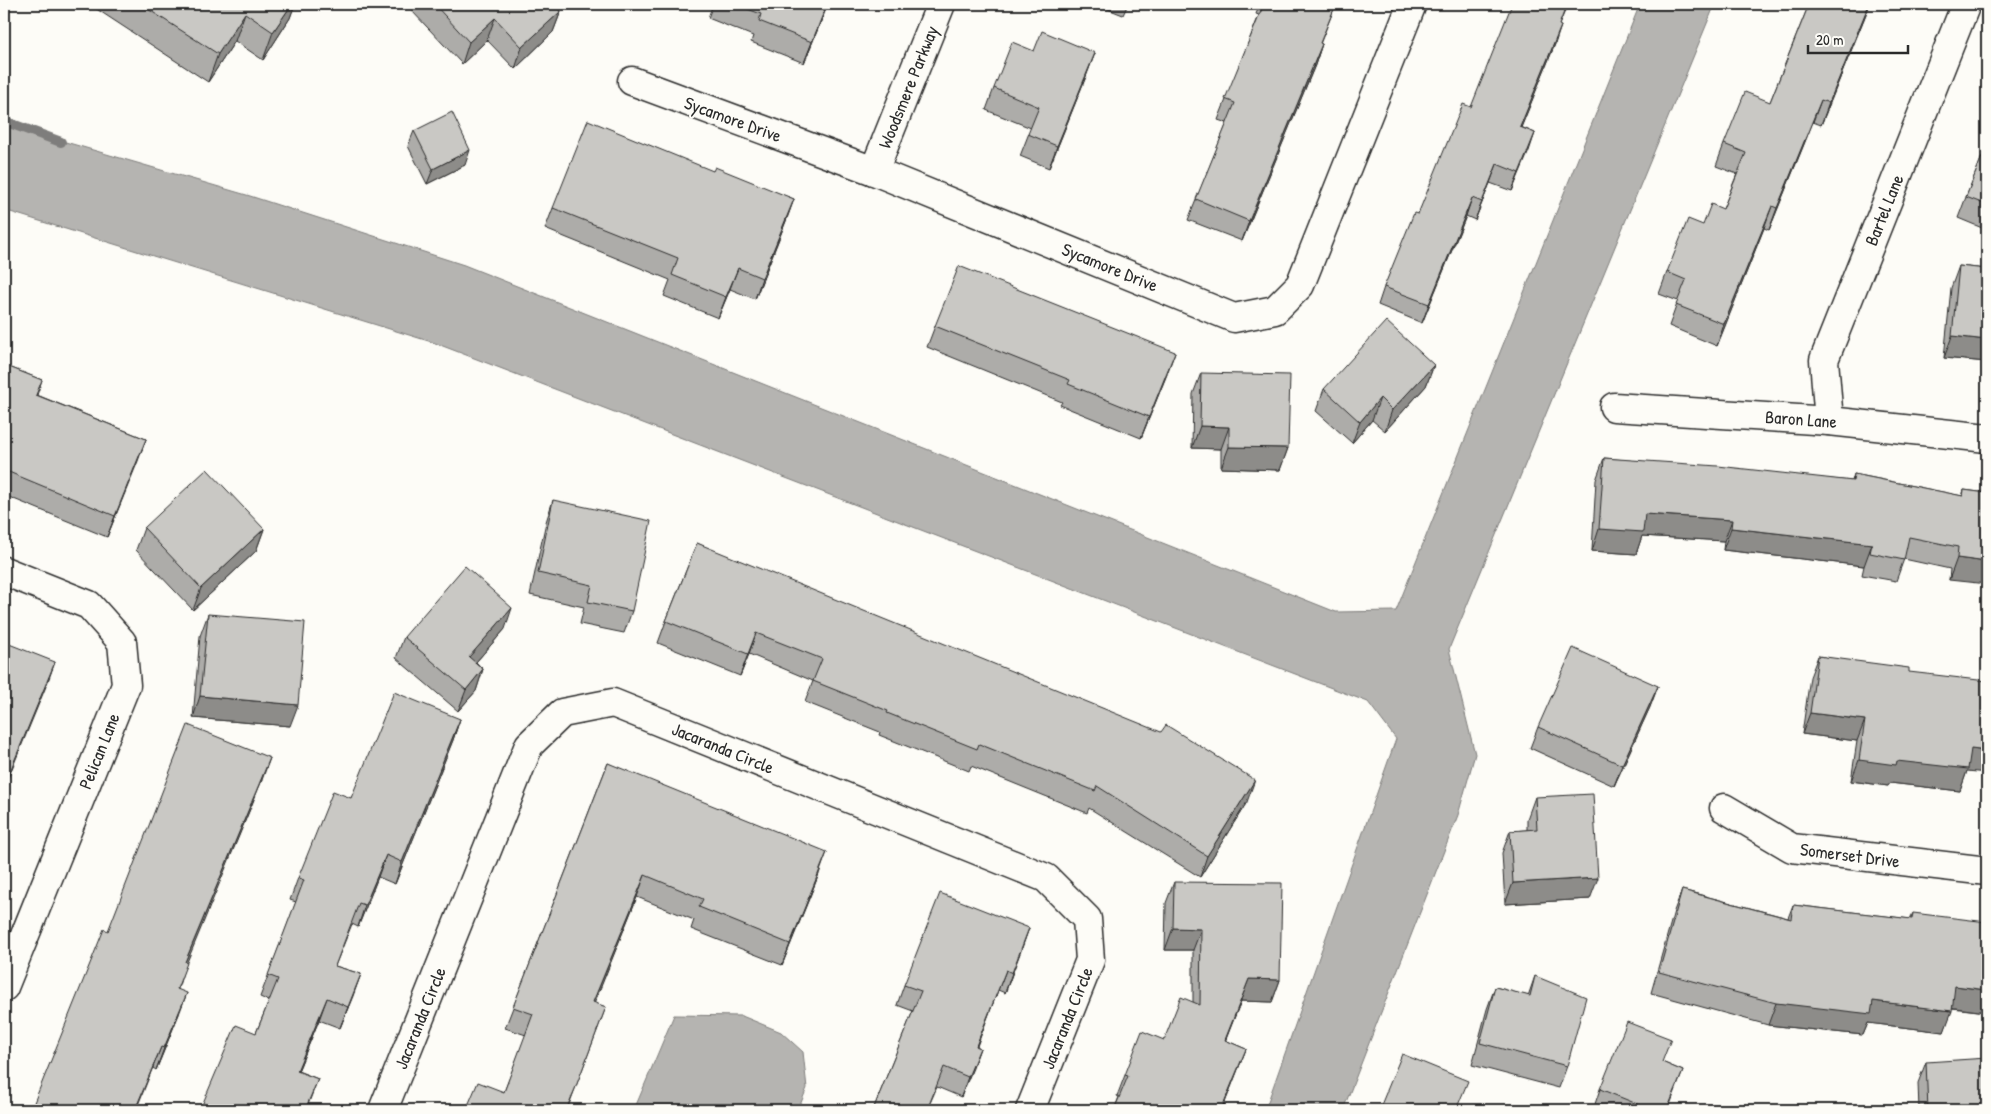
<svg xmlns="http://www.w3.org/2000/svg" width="1991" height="1114" font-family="'Patrick Hand',sans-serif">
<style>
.water{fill:#b5b4b1;stroke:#7e7d7b}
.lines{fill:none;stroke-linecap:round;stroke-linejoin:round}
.stream{stroke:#7e7d7b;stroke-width:10}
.minor-casing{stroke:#2b2b2b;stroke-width:31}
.minor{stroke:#fdfcf7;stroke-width:28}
.wall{fill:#adaca9;stroke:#2b2b2b}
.shaded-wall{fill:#8d8c89;stroke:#2b2b2b}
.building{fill:#c9c8c4;stroke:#2b2b2b}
.labels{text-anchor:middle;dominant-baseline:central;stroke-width:4;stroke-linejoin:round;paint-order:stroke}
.street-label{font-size:18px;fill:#2b2b2b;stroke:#fdfcf7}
</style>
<rect width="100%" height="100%" fill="#fdfcf7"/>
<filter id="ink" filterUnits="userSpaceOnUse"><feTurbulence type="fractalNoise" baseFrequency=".02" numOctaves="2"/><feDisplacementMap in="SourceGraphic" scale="10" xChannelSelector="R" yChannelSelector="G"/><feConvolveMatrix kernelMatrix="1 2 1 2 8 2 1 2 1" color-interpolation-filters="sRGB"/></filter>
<g filter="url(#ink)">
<g class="water">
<path d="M 1640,4 L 1715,4 L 1449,649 L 1475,754 L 1458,815 L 1343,1110 L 1265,1110 L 1396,739 L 1368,702 L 435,343 L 4,210 L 4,124 L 250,196 L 464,265 L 1336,612 L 1396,611 Z"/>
<path d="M 674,1015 L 742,1016 L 781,1032 L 803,1052 L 807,1088 L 798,1110 L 634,1110 Z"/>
</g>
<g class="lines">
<path class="stream" d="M 4,121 L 61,142"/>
<defs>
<g id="minor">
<path d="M 632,81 L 874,171 L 1234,318 L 1275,310 L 1300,285 L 1412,4"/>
<path d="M 874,171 L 941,4"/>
<path d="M 1614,407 L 1829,421 L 1987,438"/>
<path d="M 1829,421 L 1824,360 L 1966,4"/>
<path d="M 4,571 L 89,605 L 122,642 L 126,685 L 4,987"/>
<path d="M 1724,808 L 1792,848 L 1987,871"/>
<path d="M 383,1110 L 529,745 L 562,713 L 613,703 L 1046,878 L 1087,919 L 1090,960 L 1030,1110"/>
</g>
</defs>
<use href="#minor" class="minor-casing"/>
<use href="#minor" class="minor"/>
</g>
<g class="wall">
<path d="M 92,4 L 295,4 L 290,18 L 263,60 L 235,41 L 208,82 L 92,6 Z"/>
<path d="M 414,4 L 554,4 L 561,11 L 553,32 L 515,69 L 487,40 L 462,64 L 411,10 Z"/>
<path d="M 713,4 L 828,4 L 804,63 L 751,42 L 753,36 L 708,18 Z"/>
<path d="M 1095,4 L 1128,4 L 1123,15 Z"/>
<path d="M 1260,4 L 1336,4 L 1320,44 L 1322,44 L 1315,65 L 1242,241 L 1188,220 L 1227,123 L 1218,120 L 1259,15 L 1256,14 Z"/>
<path d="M 1568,4 L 1559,25 L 1555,44 L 1521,127 L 1535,133 L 1512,191 L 1490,183 L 1475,220 L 1466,216 L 1422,323 L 1378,305 L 1384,287 L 1418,214 L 1471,107 Z"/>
<path d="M 1809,4 L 1870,4 L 1821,125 L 1813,122 L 1769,230 L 1764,228 L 1717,346 L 1669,326 L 1678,301 L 1659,294 L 1667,272 L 1703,225 L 1723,209 L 1737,174 L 1716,166 L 1724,144 L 1770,102 Z"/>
<path d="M 1034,51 L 1095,53 L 1087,74 L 1049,168 L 1020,156 L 1031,128 L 986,110 L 994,88 Z"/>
<path d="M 414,131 L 465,165 L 427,184 L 408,146 Z"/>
<path d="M 1987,144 L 1987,230 L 1958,218 L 1966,197 Z"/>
<path d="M 713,171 L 794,199 L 786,221 L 755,299 L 730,289 L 718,318 L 664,296 L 670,280 L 545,229 L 553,208 Z"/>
<path d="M 1959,266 L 1987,269 L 1987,362 L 1944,358 L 1951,288 Z"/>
<path d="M 935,326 L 1167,374 L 1141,438 L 1060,405 L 1062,402 L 927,347 Z"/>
<path d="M 4,365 L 42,380 L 37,395 L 146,439 L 107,537 L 4,495 Z"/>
<path d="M 1434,365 L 1426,386 L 1385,431 L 1372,420 L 1352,443 L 1316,411 L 1324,389 Z"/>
<path d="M 1201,373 L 1288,448 L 1280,470 L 1221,468 L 1221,449 L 1192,448 L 1193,394 Z"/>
<path d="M 1604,458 L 1852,481 L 1854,474 L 1962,496 L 1964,490 L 1987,493 L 1949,580 L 1950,569 L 1904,559 L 1896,581 L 1862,575 L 1864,566 L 1723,550 L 1724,541 L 1642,536 L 1636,554 L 1592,551 L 1596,480 Z"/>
<path d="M 553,500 L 632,611 L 624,633 L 580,624 L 584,607 L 530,595 L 546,522 Z"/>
<path d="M 144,528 L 264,529 L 256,551 L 193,610 L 136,550 Z"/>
<path d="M 697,543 L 1247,802 L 1200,877 L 1089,808 L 1087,813 L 971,766 L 969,771 L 879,735 L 880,732 L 805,702 L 813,681 L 749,654 L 740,676 L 658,643 L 666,621 Z"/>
<path d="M 208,614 L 290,726 L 193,718 L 200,636 Z"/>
<path d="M 505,629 L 476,662 L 483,669 L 476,691 L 458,711 L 396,658 L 404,637 Z"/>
<path d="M 1818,656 L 1909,672 L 1967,771 L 1960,791 L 1890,783 L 1888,786 L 1851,781 L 1857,741 L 1802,734 L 1810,677 Z"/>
<path d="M 1658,686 L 1650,707 L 1614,786 L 1530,748 L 1538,727 Z"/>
<path d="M 460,719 L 453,740 L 395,884 L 378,877 L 358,927 L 352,924 L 335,966 L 361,974 L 340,1028 L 319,1020 L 298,1071 L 318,1079 L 306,1110 L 200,1110 L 256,1033 L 269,1001 L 260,997 L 296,902 L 290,900 L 298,878 L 351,798 Z"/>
<path d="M 608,763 L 819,874 L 782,965 L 691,929 L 694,920 L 637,897 L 594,1003 L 606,1007 L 567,1110 L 466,1110 L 504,1092 L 526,1035 L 505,1028 Z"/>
<path d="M 262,780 L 186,962 L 178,989 L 179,1014 L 156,1070 L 153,1068 L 108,931 Z"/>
<path d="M 1535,797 L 1590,899 L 1505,904 L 1502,853 L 1510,831 L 1527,830 L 1527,819 Z"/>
<path d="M 1174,882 L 1280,980 L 1272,1002 L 1241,1001 L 1225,1040 L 1246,1049 L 1222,1110 L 1114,1110 L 1119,1097 L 1117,1096 L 1125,1075 L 1164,1040 L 1193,1002 L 1193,950 L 1165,950 L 1166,903 Z"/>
<path d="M 1682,890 L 1788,918 L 1793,905 L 1910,919 L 1913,913 L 1987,1012 L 1952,1008 L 1944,1032 L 1868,1023 L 1863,1035 L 1768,1025 L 1651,993 L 1674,911 Z"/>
<path d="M 1029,928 L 1005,993 L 998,990 L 977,1046 L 980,1048 L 961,1097 L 937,1087 L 927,1110 L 873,1110 L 913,1011 L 897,1005 L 904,985 Z"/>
<path d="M 1535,976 L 1567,1066 L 1559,1088 L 1472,1065 L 1487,1009 L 1495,987 L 1528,996 Z"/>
<path d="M 1662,1062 L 1683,1071 L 1668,1110 L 1609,1110 L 1595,1104 L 1600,1089 Z"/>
<path d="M 1926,1062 L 1987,1110 L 1919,1110 L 1918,1083 Z"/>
</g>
<g class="shaded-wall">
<path d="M 292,4 L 295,4 L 290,18 L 263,60 L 273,32 Z"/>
<path d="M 827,4 L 828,4 L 804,63 L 812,42 Z"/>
<path d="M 1869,4 L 1870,4 L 1821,125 L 1829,103 Z"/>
<path d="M 561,11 L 553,32 L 515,69 L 522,47 Z"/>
<path d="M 245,13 L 235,41 L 208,82 L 218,54 Z"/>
<path d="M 495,18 L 487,40 L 462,64 L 469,42 Z"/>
<path d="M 1561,26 L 1555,44 L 1514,145 L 1520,127 Z"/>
<path d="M 1322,44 L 1315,65 L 1242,241 L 1249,221 Z"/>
<path d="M 1095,53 L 1087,74 L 1049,168 L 1057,146 Z"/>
<path d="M 1821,100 L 1813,122 L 1769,230 L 1777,208 Z"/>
<path d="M 1535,133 L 1529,151 L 1512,191 L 1519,173 Z"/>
<path d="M 470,150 L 465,165 L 427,184 L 433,169 Z"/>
<path d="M 1497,164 L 1490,183 L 1475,220 L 1482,202 Z"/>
<path d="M 1472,198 L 1466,216 L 1422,323 L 1429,304 Z"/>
<path d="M 794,199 L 786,221 L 755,299 L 762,278 Z"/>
<path d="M 1772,206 L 1764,228 L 1717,346 L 1724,324 Z"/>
<path d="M 738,268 L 730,289 L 718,318 L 726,297 Z"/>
<path d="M 1952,336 L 1987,340 L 1987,362 L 1944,358 Z"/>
<path d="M 1175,352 L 1167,374 L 1141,438 L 1149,417 Z"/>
<path d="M 1434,365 L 1426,386 L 1385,431 L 1392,410 Z"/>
<path d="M 1380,398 L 1372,420 L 1352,443 L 1360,422 Z"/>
<path d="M 1200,426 L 1229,427 L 1221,449 L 1192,448 Z"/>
<path d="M 146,439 L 138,461 L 107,537 L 115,516 Z"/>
<path d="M 1229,447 L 1288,448 L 1280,470 L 1221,468 Z"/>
<path d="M 1645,514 L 1732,520 L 1724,541 L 1642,536 L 1636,554 L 1592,551 L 1599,529 Z"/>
<path d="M 1731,528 L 1872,544 L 1864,566 L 1723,550 Z"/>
<path d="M 264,529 L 256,551 L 193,610 L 201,588 Z"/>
<path d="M 1957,558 L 1987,562 L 1987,584 L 1949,580 Z"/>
<path d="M 512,608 L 505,629 L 461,679 L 469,657 Z"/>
<path d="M 756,633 L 749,654 L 740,676 L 748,654 Z"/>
<path d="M 55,662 L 47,684 L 4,788 L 4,786 Z"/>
<path d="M 483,669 L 476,691 L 458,711 L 466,690 Z"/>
<path d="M 1658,686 L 1650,707 L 1614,786 L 1622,765 Z"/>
<path d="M 200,696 L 298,705 L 290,726 L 193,718 Z"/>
<path d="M 1810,713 L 1865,720 L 1857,741 L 1802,734 Z"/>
<path d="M 460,719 L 453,740 L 395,884 L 402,862 Z"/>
<path d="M 1971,749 L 1987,751 L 1987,773 L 1967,771 L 1960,791 L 1890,783 L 1888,786 L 1851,781 L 1859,760 Z"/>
<path d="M 270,758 L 262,780 L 178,984 L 185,962 Z"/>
<path d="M 1255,780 L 1247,802 L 1200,877 L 1207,856 Z"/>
<path d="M 827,852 L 819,874 L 782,965 L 790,944 Z"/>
<path d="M 386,855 L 378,877 L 358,927 L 365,905 Z"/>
<path d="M 645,875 L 637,897 L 586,1024 L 593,1002 Z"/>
<path d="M 1598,878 L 1590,899 L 1505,904 L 1513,883 Z"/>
<path d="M 1029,928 L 1022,948 L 1005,993 L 1012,973 Z"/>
<path d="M 1173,928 L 1201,929 L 1193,950 L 1165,950 Z"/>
<path d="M 1006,970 L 998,990 L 969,1066 L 976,1046 Z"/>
<path d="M 361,974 L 353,996 L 340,1028 L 348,1007 Z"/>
<path d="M 1249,979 L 1280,980 L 1272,1002 L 1241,1001 L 1217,1062 Z"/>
<path d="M 1955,986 L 1987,990 L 1987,1012 L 1947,1007 Z"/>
<path d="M 187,993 L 179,1014 L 156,1070 L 164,1048 Z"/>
<path d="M 327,998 L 319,1020 L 289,1093 L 297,1071 Z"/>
<path d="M 1873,1001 L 1952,1011 L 1944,1032 L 1868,1023 L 1863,1035 L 1768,1025 L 1776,1003 Z"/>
<path d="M 161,1047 L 136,1110 L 135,1110 Z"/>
<path d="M 980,1048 L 973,1068 L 961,1097 L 968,1077 Z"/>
<path d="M 1246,1049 L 1222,1110 L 1221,1110 Z"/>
</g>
<g class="building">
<path d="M 140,4 L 292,4 L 273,32 L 245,13 L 218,54 Z"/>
<path d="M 434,4 L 554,4 L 561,11 L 522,47 L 495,18 L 469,42 Z"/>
<path d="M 734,4 L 827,4 L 812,42 L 759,21 L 761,14 Z"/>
<path d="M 1264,4 L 1336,4 L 1320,43 L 1322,44 L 1249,221 L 1196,199 L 1235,103 L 1225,99 Z"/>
<path d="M 1512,4 L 1567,4 L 1559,25 L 1561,26 L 1520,127 L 1535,133 L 1519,173 L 1497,164 L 1482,202 L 1472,198 L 1429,304 L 1384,287 L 1414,213 L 1418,214 L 1463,104 L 1471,107 Z"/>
<path d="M 1809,4 L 1869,4 L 1829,103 L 1821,100 L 1777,208 L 1772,206 L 1724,324 L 1676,305 L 1686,280 L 1667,272 L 1688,219 L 1703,225 L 1711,204 L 1723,209 L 1746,153 L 1724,144 L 1745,92 L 1770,102 Z"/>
<path d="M 1042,31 L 1095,53 L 1057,146 L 1028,134 L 1039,107 L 994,88 L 1012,42 L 1034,51 Z"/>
<path d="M 452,112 L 470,150 L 433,169 L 414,131 Z"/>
<path d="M 588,120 L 713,171 L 715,167 L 794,199 L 762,278 L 738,268 L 726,297 L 672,275 L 678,258 L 553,208 Z"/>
<path d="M 1987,144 L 1987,205 L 1966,197 Z"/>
<path d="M 959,266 L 1175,352 L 1149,417 L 1068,384 L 1070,380 L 935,326 Z"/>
<path d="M 1959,266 L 1987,269 L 1987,340 L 1952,336 Z"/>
<path d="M 1386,321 L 1434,365 L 1392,410 L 1380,398 L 1360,422 L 1324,389 Z"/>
<path d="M 4,365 L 42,380 L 36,395 L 146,439 L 115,516 L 4,470 Z"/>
<path d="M 1201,373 L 1290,375 L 1288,448 L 1229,447 L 1229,427 L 1200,426 Z"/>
<path d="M 1604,458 L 1718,466 L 1853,481 L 1854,474 L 1963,496 L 1964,490 L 1987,493 L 1987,562 L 1957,558 L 1958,547 L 1909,537 L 1904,560 L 1870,553 L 1872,544 L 1731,528 L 1732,520 L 1645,514 L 1643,532 L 1599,529 Z"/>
<path d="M 207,469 L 264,529 L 201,588 L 144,528 Z"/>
<path d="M 553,500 L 651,521 L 632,611 L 588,602 L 592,585 L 538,573 Z"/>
<path d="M 697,543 L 1161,732 L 1166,725 L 1255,780 L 1207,856 L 1097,786 L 1095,791 L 979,744 L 977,749 L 887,713 L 888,711 L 813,681 L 822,659 L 756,633 L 748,654 L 666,621 Z"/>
<path d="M 465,566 L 512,608 L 469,657 L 483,669 L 466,690 L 404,637 Z"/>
<path d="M 208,614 L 305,622 L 298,705 L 200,696 Z"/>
<path d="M 4,642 L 55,662 L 4,786 Z"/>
<path d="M 1573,648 L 1658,686 L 1622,765 L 1538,727 Z"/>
<path d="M 1818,656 L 1909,668 L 1909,672 L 1987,681 L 1987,751 L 1971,749 L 1968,769 L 1897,761 L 1896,765 L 1859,760 L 1865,720 L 1810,713 Z"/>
<path d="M 394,692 L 460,719 L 402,862 L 386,855 L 365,905 L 359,903 L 335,966 L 361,974 L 348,1007 L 327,998 L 297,1071 L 318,1079 L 305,1110 L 200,1110 L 236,1025 L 256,1033 L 278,979 L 268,975 L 304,880 L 298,878 L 333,791 L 351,798 Z"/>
<path d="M 188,725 L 270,758 L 185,962 L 187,963 L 177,989 L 187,993 L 164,1048 L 161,1047 L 135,1110 L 31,1110 L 104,929 L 108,931 Z"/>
<path d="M 608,763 L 827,852 L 790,944 L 699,907 L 703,899 L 645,875 L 593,1002 L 606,1007 L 575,1089 L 566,1110 L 466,1110 L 478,1082 L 504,1092 L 533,1014 L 513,1007 Z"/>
<path d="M 1593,794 L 1598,878 L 1513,883 L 1510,831 L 1537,829 L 1535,797 Z"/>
<path d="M 1174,882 L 1282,883 L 1280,980 L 1249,979 L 1225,1040 L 1246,1049 L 1221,1110 L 1213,1110 L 1209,1108 L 1208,1110 L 1114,1110 L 1128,1076 L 1125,1075 L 1142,1031 L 1164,1040 L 1181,997 L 1200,1005 L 1201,929 L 1173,928 Z"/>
<path d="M 1682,890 L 1791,919 L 1793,905 L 1912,919 L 1913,913 L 1987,922 L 1987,990 L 1955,986 L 1952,1011 L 1873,1001 L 1871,1014 L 1776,1003 L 1659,972 Z"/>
<path d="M 940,893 L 1029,928 L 1012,973 L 1006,970 L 976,1046 L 980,1048 L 968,1077 L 944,1067 L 927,1110 L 873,1110 L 921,991 L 904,985 Z"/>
<path d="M 1535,976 L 1586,997 L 1567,1066 L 1480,1043 L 1495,987 L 1530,996 Z"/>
<path d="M 1627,1022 L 1671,1039 L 1662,1062 L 1683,1071 L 1667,1110 L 1652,1110 L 1600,1089 Z"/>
<path d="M 1402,1054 L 1468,1081 L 1456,1110 L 1379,1110 Z"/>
<path d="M 1987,1058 L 1987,1110 L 1928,1110 L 1926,1062 Z"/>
</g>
</g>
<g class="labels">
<g class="street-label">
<text transform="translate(908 87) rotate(-68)">Woodsmere Parkway</text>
<text transform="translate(733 119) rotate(20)">Sycamore Drive</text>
<text transform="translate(1884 210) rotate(-68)">Bartel Lane</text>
<text transform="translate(1110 267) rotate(22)">Sycamore Drive</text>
<text transform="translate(1801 419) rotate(4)">Baron Lane</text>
<text transform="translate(723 748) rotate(22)">Jacaranda Circle</text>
<text transform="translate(99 751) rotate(-68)">Pelican Lane</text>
<text transform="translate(1850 855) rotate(7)">Somerset Drive</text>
<text transform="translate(420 1018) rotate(-68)">Jacaranda Circle</text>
<text transform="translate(1067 1018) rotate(-68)">Jacaranda Circle</text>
</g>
</g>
<rect width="1991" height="1114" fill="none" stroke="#fdfcf7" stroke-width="20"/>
<rect x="10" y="10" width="1971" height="1094" fill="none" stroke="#2b2b2b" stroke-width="2" filter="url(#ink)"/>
<path d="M1808 45v8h100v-8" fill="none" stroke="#2b2b2b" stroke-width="2.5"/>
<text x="1816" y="45" font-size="15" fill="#2b2b2b" stroke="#fdfcf7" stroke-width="4" paint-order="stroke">20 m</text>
</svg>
